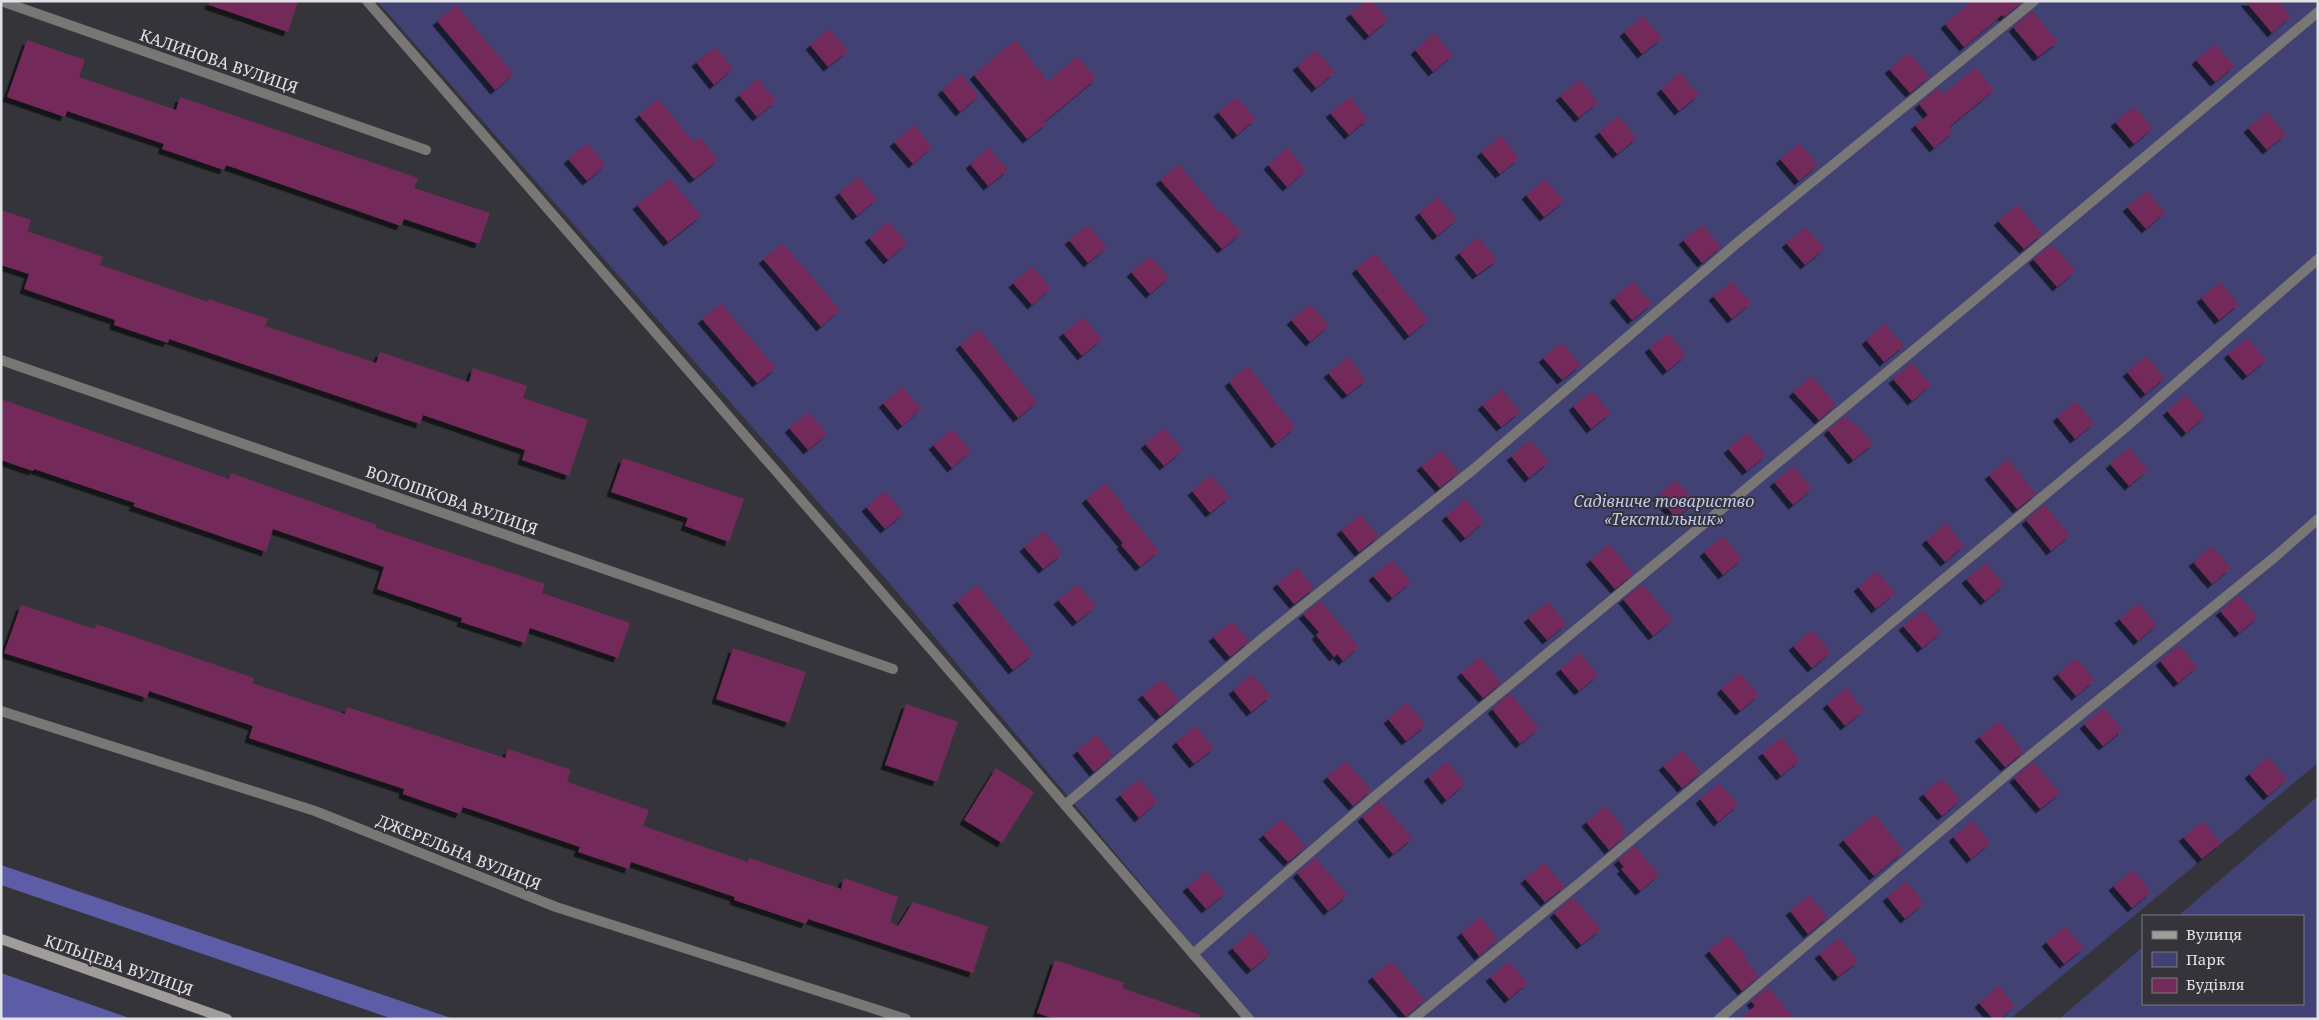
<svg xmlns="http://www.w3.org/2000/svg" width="2319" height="1020" font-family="'Noto Serif',serif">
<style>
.green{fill:#414174}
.forest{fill:#5d5ca6}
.building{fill:#732c5a;filter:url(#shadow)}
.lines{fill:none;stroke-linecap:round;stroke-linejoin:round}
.service{stroke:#797775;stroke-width:10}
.minor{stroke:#797775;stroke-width:10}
.secondary{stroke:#9f9c99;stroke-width:10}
.labels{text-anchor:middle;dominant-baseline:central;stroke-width:4;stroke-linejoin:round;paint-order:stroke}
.street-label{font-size:16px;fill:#e1e2e5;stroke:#34343a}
.park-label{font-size:16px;font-style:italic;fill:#c4c6f0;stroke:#34343a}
</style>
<defs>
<filter id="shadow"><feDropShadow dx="-4.5" dy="4.5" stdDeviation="0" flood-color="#0009"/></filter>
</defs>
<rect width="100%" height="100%" fill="#34343a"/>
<g class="green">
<path d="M 377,1 L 2318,1 L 2318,763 L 2010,1019 L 1254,1019 L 892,586 Z"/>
<path d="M 2318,796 L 2318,1019 L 2059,1019 L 2143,947 L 2143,1004 L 2303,1004 L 2303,916 L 2178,916 Z"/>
</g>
<g class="forest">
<path d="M 1,865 L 454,1019 L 393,1019 L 1,885 Z"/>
<path d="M 1,973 L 132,1019 L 1,1019 Z"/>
</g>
<g class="building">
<path d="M 210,1 L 298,1 L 288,32 L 209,5 Z"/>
<path d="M 1366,1 L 1372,1 L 1388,20 L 1369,36 L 1350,14 Z"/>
<path d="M 1972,1 L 2023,1 L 2004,17 L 2002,15 L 1964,47 L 1945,24 Z"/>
<path d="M 2245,1 L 2278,1 L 2291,16 L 2272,33 Z"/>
<path d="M 456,5 L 514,74 L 495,90 L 437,21 Z"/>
<path d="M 2032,11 L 2058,42 L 2038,57 L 2013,27 Z"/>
<path d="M 1643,16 L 1662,38 L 1642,54 L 1624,32 Z"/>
<path d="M 829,29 L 848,51 L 828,67 L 810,45 Z"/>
<path d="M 1434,33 L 1453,55 L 1433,72 L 1415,50 Z"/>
<path d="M 27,40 L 85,60 L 79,77 L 176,110 L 180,97 L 418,178 L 414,188 L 490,213 L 479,244 L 404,219 L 401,226 L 226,165 L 224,170 L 162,149 L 164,144 L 67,111 L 65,117 L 7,97 Z"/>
<path d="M 1015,40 L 1048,81 L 1078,56 L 1096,79 L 1045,121 L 1047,123 L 1027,139 L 974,75 Z"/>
<path d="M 2215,44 L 2234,66 L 2215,82 L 2196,60 Z"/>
<path d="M 715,47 L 733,69 L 714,85 L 696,62 Z"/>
<path d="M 1316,50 L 1335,72 L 1316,88 L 1297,66 Z"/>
<path d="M 1909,53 L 1929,77 L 1910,93 L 1889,69 Z"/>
<path d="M 1976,68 L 1994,90 L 1949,127 L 1953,132 L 1934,148 L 1915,125 L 1928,115 L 1919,104 L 1938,88 L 1943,94 Z"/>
<path d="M 1680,73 L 1699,95 L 1679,111 L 1661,89 Z"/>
<path d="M 961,74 L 979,96 L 960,112 L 942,90 Z"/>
<path d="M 758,79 L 776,101 L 757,117 L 739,95 Z"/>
<path d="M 1580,80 L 1598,102 L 1579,118 L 1560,96 Z"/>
<path d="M 1237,97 L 1256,119 L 1237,135 L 1218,112 Z"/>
<path d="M 1350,97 L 1368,119 L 1349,135 L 1330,113 Z"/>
<path d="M 658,99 L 694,142 L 700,137 L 718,160 L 694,179 L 639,115 Z"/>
<path d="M 2134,106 L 2153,128 L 2134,144 L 2115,122 Z"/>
<path d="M 2267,112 L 2286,134 L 2267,150 L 2248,128 Z"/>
<path d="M 1618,116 L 1637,138 L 1617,154 L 1599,132 Z"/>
<path d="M 914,125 L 932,147 L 913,164 L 894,142 Z"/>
<path d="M 1501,136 L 1519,158 L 1500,174 L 1481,152 Z"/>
<path d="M 587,143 L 606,165 L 587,181 L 568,159 Z"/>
<path d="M 1799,143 L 1818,165 L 1799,181 L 1780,159 Z"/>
<path d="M 989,148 L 1008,170 L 988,186 L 970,164 Z"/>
<path d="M 1287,148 L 1306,170 L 1287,187 L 1268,165 Z"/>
<path d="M 1179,164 L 1220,213 L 1222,211 L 1241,233 L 1222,249 L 1160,180 Z"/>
<path d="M 858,177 L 877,199 L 857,216 L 839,193 Z"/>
<path d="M 670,178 L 701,216 L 668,242 L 637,205 Z"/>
<path d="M 1545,179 L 1564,201 L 1544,217 L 1526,195 Z"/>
<path d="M 2147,191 L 2165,213 L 2146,229 L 2127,207 Z"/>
<path d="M 1438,197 L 1457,219 L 1437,236 L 1419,213 Z"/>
<path d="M 2018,205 L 2042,234 L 2024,249 L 1998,221 Z"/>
<path d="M 1,210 L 31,220 L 27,231 L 103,257 L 100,265 L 208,302 L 209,299 L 268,319 L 265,326 L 376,363 L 380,352 L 469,382 L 473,368 L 527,386 L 523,398 L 588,420 L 569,476 L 522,460 L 525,450 L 423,415 L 420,424 L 169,339 L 168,343 L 114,325 L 115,320 L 24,289 L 29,274 L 1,265 Z"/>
<path d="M 889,221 L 907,243 L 888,260 L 869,238 Z"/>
<path d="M 1088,225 L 1107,247 L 1088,263 L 1069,240 Z"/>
<path d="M 1703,225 L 1721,247 L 1702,263 L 1683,240 Z"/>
<path d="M 1806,227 L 1824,249 L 1805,265 L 1786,243 Z"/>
<path d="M 1478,237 L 1497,260 L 1477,275 L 1459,253 Z"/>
<path d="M 783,243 L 840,310 L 821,327 L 763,259 Z"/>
<path d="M 2051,245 L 2056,250 L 2057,249 L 2076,271 L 2057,287 L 2033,259 Z"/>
<path d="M 1375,253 L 1428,320 L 1409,336 L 1356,269 Z"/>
<path d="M 1150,256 L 1169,278 L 1150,294 L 1131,272 Z"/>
<path d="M 1032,266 L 1051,288 L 1032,305 L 1013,283 Z"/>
<path d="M 1732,281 L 1751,303 L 1732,319 L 1713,296 Z"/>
<path d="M 1633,282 L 1652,304 L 1632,320 L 1614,298 Z"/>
<path d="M 2220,282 L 2239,304 L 2219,320 L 2201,298 Z"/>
<path d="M 721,303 L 776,368 L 757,383 L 702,319 Z"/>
<path d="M 1310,304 L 1329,326 L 1310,342 L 1291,320 Z"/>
<path d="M 1083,317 L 1102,339 L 1082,356 L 1063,333 Z"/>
<path d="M 1885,324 L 1904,346 L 1884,362 L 1866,340 Z"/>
<path d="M 979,329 L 1037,402 L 1018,418 L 960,345 Z"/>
<path d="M 1668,333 L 1686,355 L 1667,371 L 1649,348 Z"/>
<path d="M 2248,338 L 2266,360 L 2247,376 L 2228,354 Z"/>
<path d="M 1562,342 L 1581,365 L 1562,380 L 1543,358 Z"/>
<path d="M 2146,356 L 2165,378 L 2145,394 L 2127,372 Z"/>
<path d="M 1348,357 L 1366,380 L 1347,395 L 1328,373 Z"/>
<path d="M 1912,363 L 1931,385 L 1912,401 L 1893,379 Z"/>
<path d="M 1248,366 L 1295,427 L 1276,444 L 1229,382 Z"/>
<path d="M 1812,376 L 1836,405 L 1819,420 L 1793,392 Z"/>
<path d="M 903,387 L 921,409 L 902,426 L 883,403 Z"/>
<path d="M 1502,389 L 1520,412 L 1501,427 L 1482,405 Z"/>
<path d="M 1592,391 L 1611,413 L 1591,429 L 1573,406 Z"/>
<path d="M 2186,395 L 2205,417 L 2186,433 L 2167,411 Z"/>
<path d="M 1,399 L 229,479 L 231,473 L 377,525 L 376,528 L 545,584 L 542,593 L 630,623 L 618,658 L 530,628 L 525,643 L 461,622 L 462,618 L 377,589 L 384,567 L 273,529 L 266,552 L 133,506 L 135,503 L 34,469 L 33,471 L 1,460 Z"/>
<path d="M 2076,401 L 2094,423 L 2075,439 L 2057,417 Z"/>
<path d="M 809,412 L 827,434 L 808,450 L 789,428 Z"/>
<path d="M 1845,416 L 1852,424 L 1854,422 L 1873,444 L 1853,460 L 1828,430 Z"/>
<path d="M 1164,428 L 1183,450 L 1164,466 L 1145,444 Z"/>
<path d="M 953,429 L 971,451 L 952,468 L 933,445 Z"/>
<path d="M 1747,433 L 1766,455 L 1747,471 L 1728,449 Z"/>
<path d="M 1530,440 L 1549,462 L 1529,478 L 1511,456 Z"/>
<path d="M 2129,448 L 2148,470 L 2129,486 L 2110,464 Z"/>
<path d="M 1441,450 L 1459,472 L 1440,488 L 1421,466 Z"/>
<path d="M 623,458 L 744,499 L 729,542 L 685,526 L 688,518 L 611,492 Z"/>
<path d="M 2008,459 L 2036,494 L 2017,509 L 1989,475 Z"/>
<path d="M 1794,466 L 1812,489 L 1793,505 L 1774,482 Z"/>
<path d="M 1211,475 L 1230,497 L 1210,513 L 1192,491 Z"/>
<path d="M 1676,480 L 1695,502 L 1676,518 L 1657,496 Z"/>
<path d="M 1105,483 L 1124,505 L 1122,506 L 1159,551 L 1140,567 L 1121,545 L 1123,543 L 1086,499 Z"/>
<path d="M 885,491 L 904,513 L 885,529 L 866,507 Z"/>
<path d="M 1466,499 L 1484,522 L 1465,538 L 1446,516 Z"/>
<path d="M 2044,504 L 2070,535 L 2051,551 L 2026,520 Z"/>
<path d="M 1360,515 L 1379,536 L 1359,552 L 1341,530 Z"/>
<path d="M 1946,523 L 1964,546 L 1945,562 L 1926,540 Z"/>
<path d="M 1044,531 L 1062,554 L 1043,569 L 1024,547 Z"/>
<path d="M 1723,536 L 1742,559 L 1723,575 L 1704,552 Z"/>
<path d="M 1609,544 L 1633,574 L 1615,589 L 1590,560 Z"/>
<path d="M 2212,546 L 2231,568 L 2212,584 L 2193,562 Z"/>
<path d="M 1392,560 L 1411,582 L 1392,598 L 1373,576 Z"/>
<path d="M 1986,563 L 2004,585 L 1985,601 L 1966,579 Z"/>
<path d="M 1297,567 L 1314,588 L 1294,604 L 1277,584 Z"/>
<path d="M 1877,571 L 1895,593 L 1876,609 L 1858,587 Z"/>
<path d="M 1077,584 L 1096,606 L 1077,622 L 1058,600 Z"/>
<path d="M 1642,584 L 1672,620 L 1653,636 L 1623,599 Z"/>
<path d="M 977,585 L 1033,654 L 1013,670 L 957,601 Z"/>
<path d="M 2239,595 L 2258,617 L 2239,633 L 2220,611 Z"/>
<path d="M 1321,601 L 1359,647 L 1343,661 L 1337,654 L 1334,657 L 1316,635 L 1319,632 L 1303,614 Z"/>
<path d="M 1548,602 L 1566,624 L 1547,640 L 1528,618 Z"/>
<path d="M 2139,603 L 2157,625 L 2138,641 L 2119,619 Z"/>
<path d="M 21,605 L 95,629 L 96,624 L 254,678 L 252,683 L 345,714 L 347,707 L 505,758 L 508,749 L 571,770 L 567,782 L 649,810 L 643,826 L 748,862 L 749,858 L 841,889 L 844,878 L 898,897 L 890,922 L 898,926 L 913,902 L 988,927 L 973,973 L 808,919 L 806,924 L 734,900 L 735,897 L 631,862 L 629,869 L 578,852 L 580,847 L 463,807 L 460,814 L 403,794 L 404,789 L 249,738 L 253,726 L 149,691 L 147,698 L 4,653 Z"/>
<path d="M 1923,610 L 1941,632 L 1922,648 L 1903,626 Z"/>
<path d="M 1232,621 L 1249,641 L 1230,657 L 1213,637 Z"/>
<path d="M 1812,630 L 1831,652 L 1812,668 L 1793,646 Z"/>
<path d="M 2179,645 L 2197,667 L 2178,683 L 2160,661 Z"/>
<path d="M 733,648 L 806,672 L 789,723 L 716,699 Z"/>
<path d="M 1580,653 L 1598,675 L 1579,691 L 1560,669 Z"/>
<path d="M 1480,657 L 1501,683 L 1483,698 L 1461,673 Z"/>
<path d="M 2076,658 L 2095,680 L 2076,696 L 2057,674 Z"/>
<path d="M 1740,673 L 1759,695 L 1740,711 L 1721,689 Z"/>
<path d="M 1252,674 L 1271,696 L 1251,712 L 1233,690 Z"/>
<path d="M 1162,679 L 1179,700 L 1160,716 L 1142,695 Z"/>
<path d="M 1846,688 L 1864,710 L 1845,726 L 1827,704 Z"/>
<path d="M 1510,693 L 1539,728 L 1520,744 L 1492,709 Z"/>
<path d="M 1407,703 L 1426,725 L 1406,741 L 1388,719 Z"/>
<path d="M 906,704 L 958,722 L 937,782 L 885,765 Z"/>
<path d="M 2104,708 L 2123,730 L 2103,746 L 2084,724 Z"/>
<path d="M 1999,721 L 2024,752 L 2005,767 L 1979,737 Z"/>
<path d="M 1195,726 L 1214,748 L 1194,764 L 1176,742 Z"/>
<path d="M 1096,735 L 1113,755 L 1094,772 L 1077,751 Z"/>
<path d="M 1782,737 L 1800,760 L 1781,776 L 1762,753 Z"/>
<path d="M 1682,750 L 1701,772 L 1682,788 L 1663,766 Z"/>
<path d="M 2268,757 L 2287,779 L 2268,796 L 2249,774 Z"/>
<path d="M 1346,761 L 1371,790 L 1353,806 L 1327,777 Z"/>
<path d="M 1447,761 L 1465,784 L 1446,800 L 1428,777 Z"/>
<path d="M 2033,762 L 2060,793 L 2040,809 L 2014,778 Z"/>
<path d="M 996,768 L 1034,792 L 1002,843 L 964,820 Z"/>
<path d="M 1942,778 L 1961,800 L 1942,816 L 1923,794 Z"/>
<path d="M 1139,779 L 1158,801 L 1139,818 L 1120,795 Z"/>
<path d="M 1719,783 L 1738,805 L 1718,822 L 1700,799 Z"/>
<path d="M 1380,801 L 1413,838 L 1393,854 L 1362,817 Z"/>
<path d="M 1605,806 L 1624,828 L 1622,830 L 1626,835 L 1609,850 L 1586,822 Z"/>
<path d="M 1874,814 L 1904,851 L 1874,876 L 1843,840 Z"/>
<path d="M 1282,819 L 1306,847 L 1288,862 L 1263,835 Z"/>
<path d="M 1972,821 L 1990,843 L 1971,859 L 1953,837 Z"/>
<path d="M 2203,821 L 2221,843 L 2202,859 L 2183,837 Z"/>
<path d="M 1635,846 L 1659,875 L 1640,891 L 1621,869 L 1624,867 L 1618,860 Z"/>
<path d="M 1315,858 L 1348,895 L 1328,911 L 1297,873 Z"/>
<path d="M 1544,863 L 1565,886 L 1545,902 L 1525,879 Z"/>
<path d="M 2133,870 L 2151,892 L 2132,908 L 2113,886 Z"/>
<path d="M 1206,871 L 1225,893 L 1206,909 L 1187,887 Z"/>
<path d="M 1906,881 L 1924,903 L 1905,919 L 1887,897 Z"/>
<path d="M 1809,895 L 1828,917 L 1808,934 L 1790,911 Z"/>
<path d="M 1573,897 L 1601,929 L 1581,945 L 1554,913 Z"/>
<path d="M 1480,917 L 1498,939 L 1479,956 L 1461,933 Z"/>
<path d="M 2065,926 L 2084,948 L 2064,964 L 2046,942 Z"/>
<path d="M 1251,932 L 1270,954 L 1251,970 L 1232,948 Z"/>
<path d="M 1728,935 L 1747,957 L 1745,959 L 1759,976 L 1742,991 L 1709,951 Z"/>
<path d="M 1839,938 L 1858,961 L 1838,977 L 1819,954 Z"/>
<path d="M 1055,960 L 1124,983 L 1122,988 L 1200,1015 L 1199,1019 L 1055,1019 L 1037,1013 Z"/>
<path d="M 1391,961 L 1425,1000 L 1406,1017 L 1372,977 Z"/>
<path d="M 1509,961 L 1528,983 L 1509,999 L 1490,977 Z"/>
<path d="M 1999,986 L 2015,1006 L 2000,1019 L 1993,1019 L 1979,1003 Z"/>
<path d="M 1768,987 L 1795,1019 L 1739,1019 L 1755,1006 L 1751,1001 Z"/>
</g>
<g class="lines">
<g class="service">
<path d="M 367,1 L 936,655 L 1249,1019"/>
<path d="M 1065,805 L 1264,637 L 1475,468 L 1737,243 L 2034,1"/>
<path d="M 1193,954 L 1374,797 L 1973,301 L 2318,12"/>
<path d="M 1413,1019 L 1582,881 L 2125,428 L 2318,259"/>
<path d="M 1719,1019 L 2016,767 L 2276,556 L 2318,519"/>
</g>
<g class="minor">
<path d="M 1,1 L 426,150"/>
<path d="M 1,360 L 893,669"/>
<path d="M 1,711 L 315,811 L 556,907 L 906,1019"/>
</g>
<path class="secondary" d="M 1,939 L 227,1019"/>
</g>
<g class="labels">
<g class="street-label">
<text transform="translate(219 61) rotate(19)">КАЛИНОВА ВУЛИЦЯ</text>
<text transform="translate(452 500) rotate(19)">ВОЛОШКОВА ВУЛИЦЯ</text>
<text transform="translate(459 852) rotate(22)">ДЖЕРЕЛЬНА ВУЛИЦЯ</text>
<text transform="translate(119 965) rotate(19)">КІЛЬЦЕВА ВУЛИЦЯ</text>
</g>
<g class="park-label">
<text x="1664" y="501">Садівниче товариство<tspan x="1664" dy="18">«Текстильник»</tspan></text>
</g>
</g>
<rect width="2319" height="1020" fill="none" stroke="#e1e2e5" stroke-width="5"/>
<rect x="2142" y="915" width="162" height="90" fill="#34343a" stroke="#797a7e"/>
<rect x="2152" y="931" width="25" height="8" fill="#9f9c99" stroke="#797a7e"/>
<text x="2186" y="940" font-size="15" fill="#e1e2e5">Вулиця</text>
<rect x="2152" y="952" width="25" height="15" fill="#414174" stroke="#797a7e"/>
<text x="2186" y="965" font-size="15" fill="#e1e2e5">Парк</text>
<rect x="2152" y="978" width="25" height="15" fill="#732c5a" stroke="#797a7e"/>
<text x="2186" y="990" font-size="15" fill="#e1e2e5">Будівля</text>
</svg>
